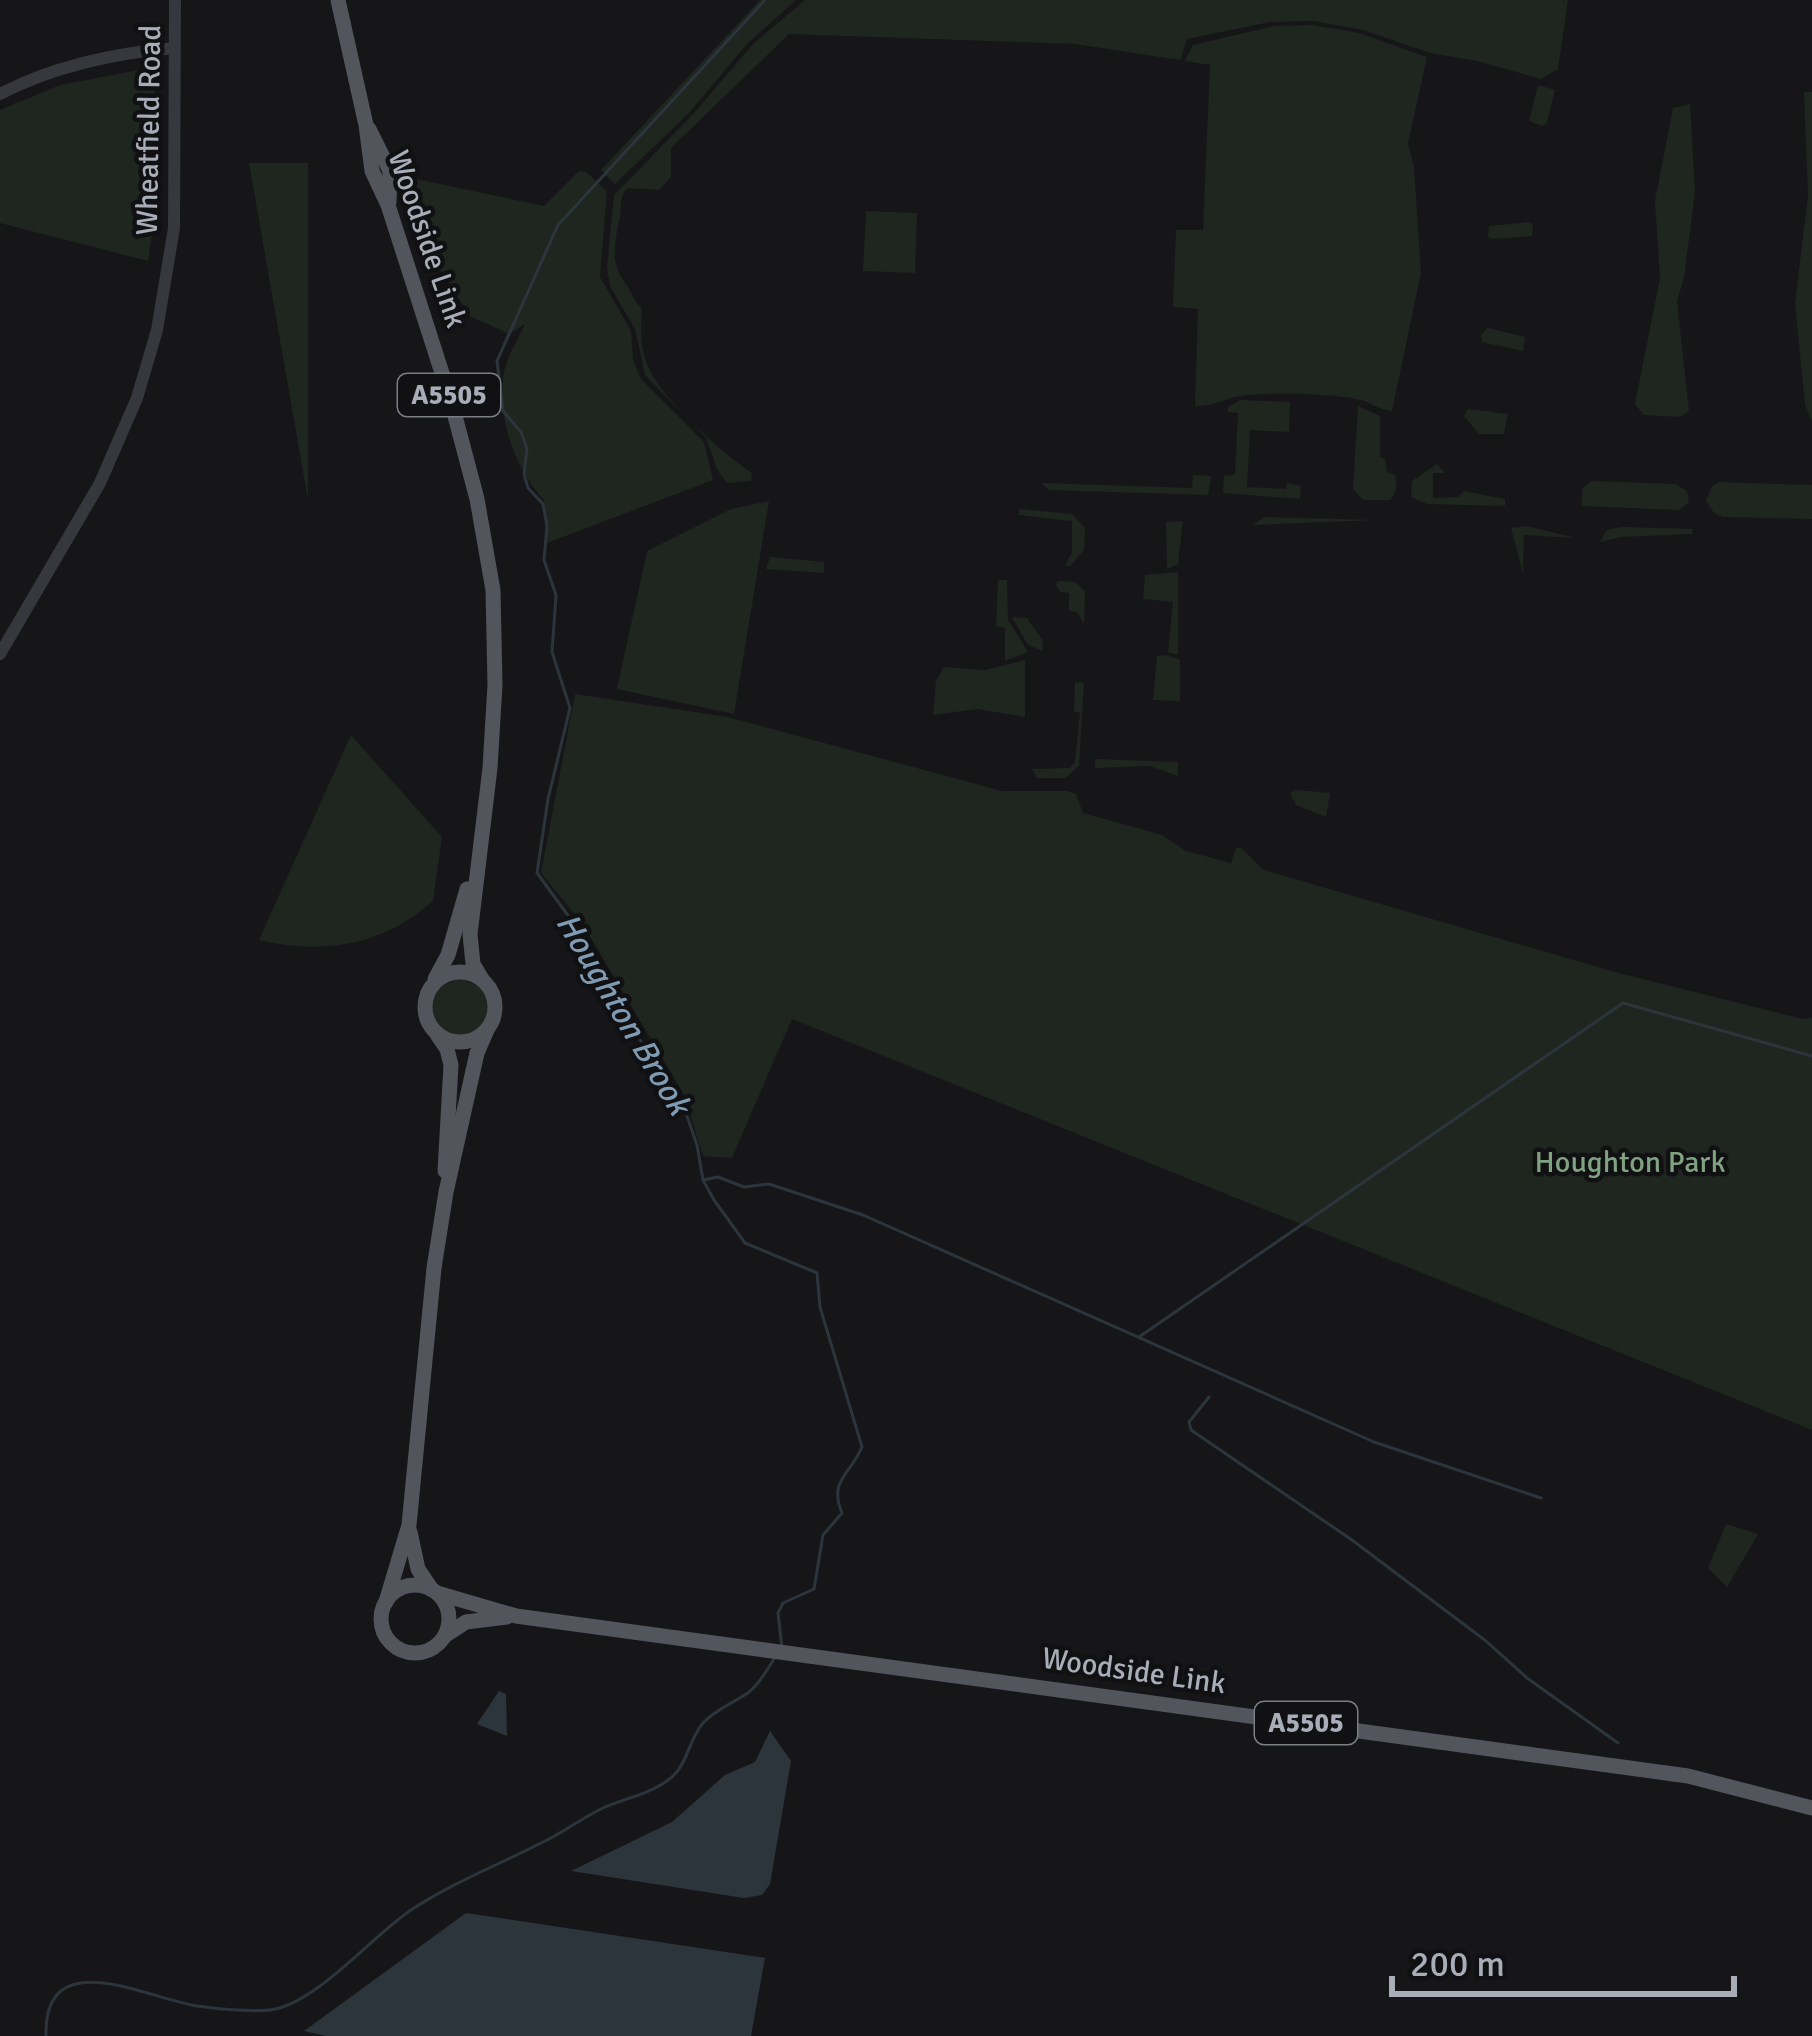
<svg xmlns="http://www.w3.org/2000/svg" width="1812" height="2036" font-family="Signika,sans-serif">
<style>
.green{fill:#1e261f}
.water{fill:#2c353c}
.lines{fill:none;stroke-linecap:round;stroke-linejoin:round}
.stream{stroke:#2c353c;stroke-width:3}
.tertiary{stroke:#37383d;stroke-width:12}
.primary{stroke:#53555c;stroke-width:15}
.labels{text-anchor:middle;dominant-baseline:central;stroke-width:9;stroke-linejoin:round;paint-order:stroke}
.shield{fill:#111113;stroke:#7b7e86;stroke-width:3}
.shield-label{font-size:27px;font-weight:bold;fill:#a8adb8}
.street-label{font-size:30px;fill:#a8adb8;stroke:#111113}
.park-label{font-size:30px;fill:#7fa381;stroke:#111113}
.water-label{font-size:33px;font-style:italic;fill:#7f9bb3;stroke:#111113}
</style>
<rect width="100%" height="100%" fill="#161618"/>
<g class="green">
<path d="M 760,0 L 796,0 L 748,43 L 689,113 L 615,184 L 601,170 Z"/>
<path d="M 805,0 L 1568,0 L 1558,69 L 1541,79 L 1477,61 L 1430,53 L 1363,30 L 1314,21 L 1270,22 L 1187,39 L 1180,60 L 1075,44 L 789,34 L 671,148 L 671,177 L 659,190 L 627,188 C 619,199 622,204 620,216 C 615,241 609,263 626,284 C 633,293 632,300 642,308 C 641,324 640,340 644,355 C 654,395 719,450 752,473 L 751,481 L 727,483 L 717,469 L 706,438 L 645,375 L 635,329 L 610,286 L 607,268 L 614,195 L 694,113 L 753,44 Z"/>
<path d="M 1313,25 L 1359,33 L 1427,57 L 1408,143 L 1414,167 L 1421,273 L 1392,411 C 1378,410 1370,401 1356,399 C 1332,394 1265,392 1241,396 C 1223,398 1218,406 1195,406 L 1198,309 L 1173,307 L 1176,230 L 1203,230 L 1210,65 L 1185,61 L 1193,45 L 1274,26 Z"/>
<path d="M 139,70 L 147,72 C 173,116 156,211 148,261 L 0,223 L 0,110 L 60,85 Z"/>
<path d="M 1538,85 L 1555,90 L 1547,123 L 1542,126 L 1529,121 Z"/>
<path d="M 1804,92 L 1812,92 L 1812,421 L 1805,405 L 1795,304 L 1808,195 Z"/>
<path d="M 1690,104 L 1695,192 L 1684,278 L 1677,301 L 1689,411 L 1680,417 L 1644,415 L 1635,404 L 1660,278 L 1655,201 L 1673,108 Z"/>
<path d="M 249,163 L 308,163 L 308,500 Z"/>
<path d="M 579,171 L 586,172 L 607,191 L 600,277 L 631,331 L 633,360 L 641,379 L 704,442 L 713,480 L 547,543 L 544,500 C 515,471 494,410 505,368 C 509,353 519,338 525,324 L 509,334 L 470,316 L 432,257 L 407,177 L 544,206 Z"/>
<path d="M 866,211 L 917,213 L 915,273 L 863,271 Z"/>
<path d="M 1530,222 L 1533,225 L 1532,236 L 1491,239 L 1488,236 L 1489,226 Z"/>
<path d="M 1488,328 L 1525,337 L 1523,351 L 1482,342 L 1481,335 Z"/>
<path d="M 1240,400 L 1290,402 L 1289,432 L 1250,430 L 1247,487 L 1286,489 L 1287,483 L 1301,486 L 1300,499 L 1223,493 L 1224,476 L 1235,475 L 1238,413 L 1228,412 L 1228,407 Z"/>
<path d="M 1358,406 L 1380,416 L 1380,457 L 1385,459 L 1387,472 L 1395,475 C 1397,484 1397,494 1390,500 L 1363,500 L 1353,489 Z"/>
<path d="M 1468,409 L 1508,414 L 1504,434 L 1479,434 L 1464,416 Z"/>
<path d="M 1437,464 L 1445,473 L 1433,473 L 1433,498 L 1458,497 L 1464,491 L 1505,499 L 1505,506 L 1427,504 L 1411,497 L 1412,481 Z"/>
<path d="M 1193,475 L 1211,476 L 1208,495 L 1049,490 L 1041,483 L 1192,488 Z"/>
<path d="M 1591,481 L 1675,484 L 1687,491 L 1689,502 L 1679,510 L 1582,506 L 1582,489 Z"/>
<path d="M 1719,482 L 1812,485 L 1812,519 L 1723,517 L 1714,513 L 1706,501 L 1712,486 Z"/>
<path d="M 769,501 L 734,714 L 617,689 L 647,551 L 731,509 Z"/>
<path d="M 1019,509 L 1072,514 L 1085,528 L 1084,550 L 1070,566 L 1065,566 L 1072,552 L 1072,521 L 1019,515 Z"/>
<path d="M 1264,517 L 1377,520 L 1253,525 Z"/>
<path d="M 1183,521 L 1178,564 L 1167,569 L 1166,522 Z"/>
<path d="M 1527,526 L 1576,538 L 1524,535 L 1523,574 L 1511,528 Z"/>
<path d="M 1621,527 L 1626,527 L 1693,529 L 1692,534 L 1621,537 L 1600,542 L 1607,530 Z"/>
<path d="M 770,557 L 824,562 L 824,573 L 766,569 Z"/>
<path d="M 1178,572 L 1178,655 L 1168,652 L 1173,602 L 1143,599 L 1145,575 Z"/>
<path d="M 998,580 L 1007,580 L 1008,620 L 1028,652 L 1005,661 L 1005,628 L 996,626 Z"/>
<path d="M 1060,581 L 1075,582 L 1085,591 L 1084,624 L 1077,612 L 1069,611 L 1069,593 L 1060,592 L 1055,583 Z"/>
<path d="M 1012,617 L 1027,618 L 1042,639 L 1043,651 L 1028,645 Z"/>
<path d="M 1167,655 L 1180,660 L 1180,701 L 1153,700 L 1157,656 Z"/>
<path d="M 1025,660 L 1025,717 L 977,709 L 933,715 L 936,681 L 944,667 L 985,670 Z"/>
<path d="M 1075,682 L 1084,683 L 1079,766 L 1065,778 L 1037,778 L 1032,769 L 1070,768 L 1075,762 L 1080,712 L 1074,712 Z"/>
<path d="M 575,694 L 728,717 L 1002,791 L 1067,791 L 1076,794 L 1083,813 L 1162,835 L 1186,851 L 1231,863 L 1236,848 L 1241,848 L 1264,870 L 1615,972 L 1803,1019 L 1812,1018 L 1812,1430 L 792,1019 L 732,1158 L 703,1156 L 684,1095 L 582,923 L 541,873 Z"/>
<path d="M 351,735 L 442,837 L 433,901 C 382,946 324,955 259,940 Z"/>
<path d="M 1095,759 L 1178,762 L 1178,776 L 1150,766 L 1095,768 Z"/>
<path d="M 1297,790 L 1330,793 L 1326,817 L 1296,805 L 1290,793 Z"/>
<circle cx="460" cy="1008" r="28"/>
<path d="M 1726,1524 L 1758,1534 L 1727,1587 L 1708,1568 Z"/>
</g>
<g class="water">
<path d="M 499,1691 L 506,1694 L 507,1736 L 477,1724 Z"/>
<path d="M 770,1731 L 791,1761 L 770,1884 L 762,1895 L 744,1898 L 571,1871 L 672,1822 L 725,1775 L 755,1762 Z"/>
<path d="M 466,1913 L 765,1958 L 751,2036 L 326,2036 L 304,2031 Z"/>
</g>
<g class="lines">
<g class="stream">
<path d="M 765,0 L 558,225 L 497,361 L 503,411 L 521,432 L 527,449 L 524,474 L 528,488 L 543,504 L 547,526 L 544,560 L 556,595 L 552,652 L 570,708 L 548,799 L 537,873 L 578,929 L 633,1030 L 680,1096 L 697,1145 L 703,1180 L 714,1200 L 745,1243 L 817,1273 L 820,1307 L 862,1447 C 851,1474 828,1480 842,1513 L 823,1535 L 814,1589 L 783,1603 L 778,1613 L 782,1648"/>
<path d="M 703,1180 L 718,1177 L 744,1187 L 769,1184 L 863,1215 L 1374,1442 L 1541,1498"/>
<path d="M 1139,1337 L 1623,1003 L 1812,1056"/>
<path d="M 1209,1397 L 1189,1422 L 1191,1430 L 1352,1540 L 1486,1641 L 1527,1678 L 1618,1743"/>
<path d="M 46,2036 C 43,1942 146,1998 197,2006 C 219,2009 248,2012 270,2010 C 315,2005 373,1935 411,1910 C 452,1883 498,1865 541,1843 C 563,1833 583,1817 605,1807 C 627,1798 653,1793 672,1777 C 688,1763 689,1739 703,1723 C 716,1709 734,1703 749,1692 C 760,1684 768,1668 776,1656"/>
</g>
<g class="tertiary">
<path d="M 0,94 C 54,66 114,53 175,48"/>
<path d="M 0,654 L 100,483 L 137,398 L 157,330 L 174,228 L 175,0"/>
</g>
<g class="primary">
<path d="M 338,0 L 366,125 L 372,171 L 388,205 L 451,401 L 477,499 L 493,590 L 495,685 L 490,768 L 470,934 L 473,964 L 482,979"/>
<path d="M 369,129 L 390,171 L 389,202"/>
<circle cx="460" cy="1007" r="35"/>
<path d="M 435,979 L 448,955 L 467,889"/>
<path d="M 438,1036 L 447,1049 L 451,1065 L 445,1171"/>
<path d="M 410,1532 L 418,1569 L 432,1590"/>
<circle cx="415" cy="1619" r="34"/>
<path d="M 437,1593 L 516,1616 L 1688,1776 L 1812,1808"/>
<path d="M 386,1602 L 409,1525 L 434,1268 L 446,1192 L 477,1053 L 487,1030"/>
<path d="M 446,1635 L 466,1622 L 507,1617"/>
</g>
</g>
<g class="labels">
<g class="shield">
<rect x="398" y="374" width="102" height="42" rx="9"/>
<rect x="1255" y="1702" width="102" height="42" rx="9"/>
</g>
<g class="shield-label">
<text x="449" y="395">A5505</text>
<text x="1306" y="1723">A5505</text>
</g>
<g class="street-label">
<text transform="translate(149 130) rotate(-89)">Wheatfield Road</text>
<text transform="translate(427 239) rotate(71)">Woodside Link</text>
<text transform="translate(1134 1671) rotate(8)">Woodside Link</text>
</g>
<g class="park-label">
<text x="1630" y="1162">Houghton Park</text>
</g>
<g class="water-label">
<text transform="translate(623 1014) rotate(59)">Houghton Brook</text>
</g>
</g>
<path d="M1392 1976v18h342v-18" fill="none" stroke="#a8adb8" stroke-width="6"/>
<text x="1410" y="1976" font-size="36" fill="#a8adb8" stroke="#111113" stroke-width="9" paint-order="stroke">200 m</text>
</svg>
